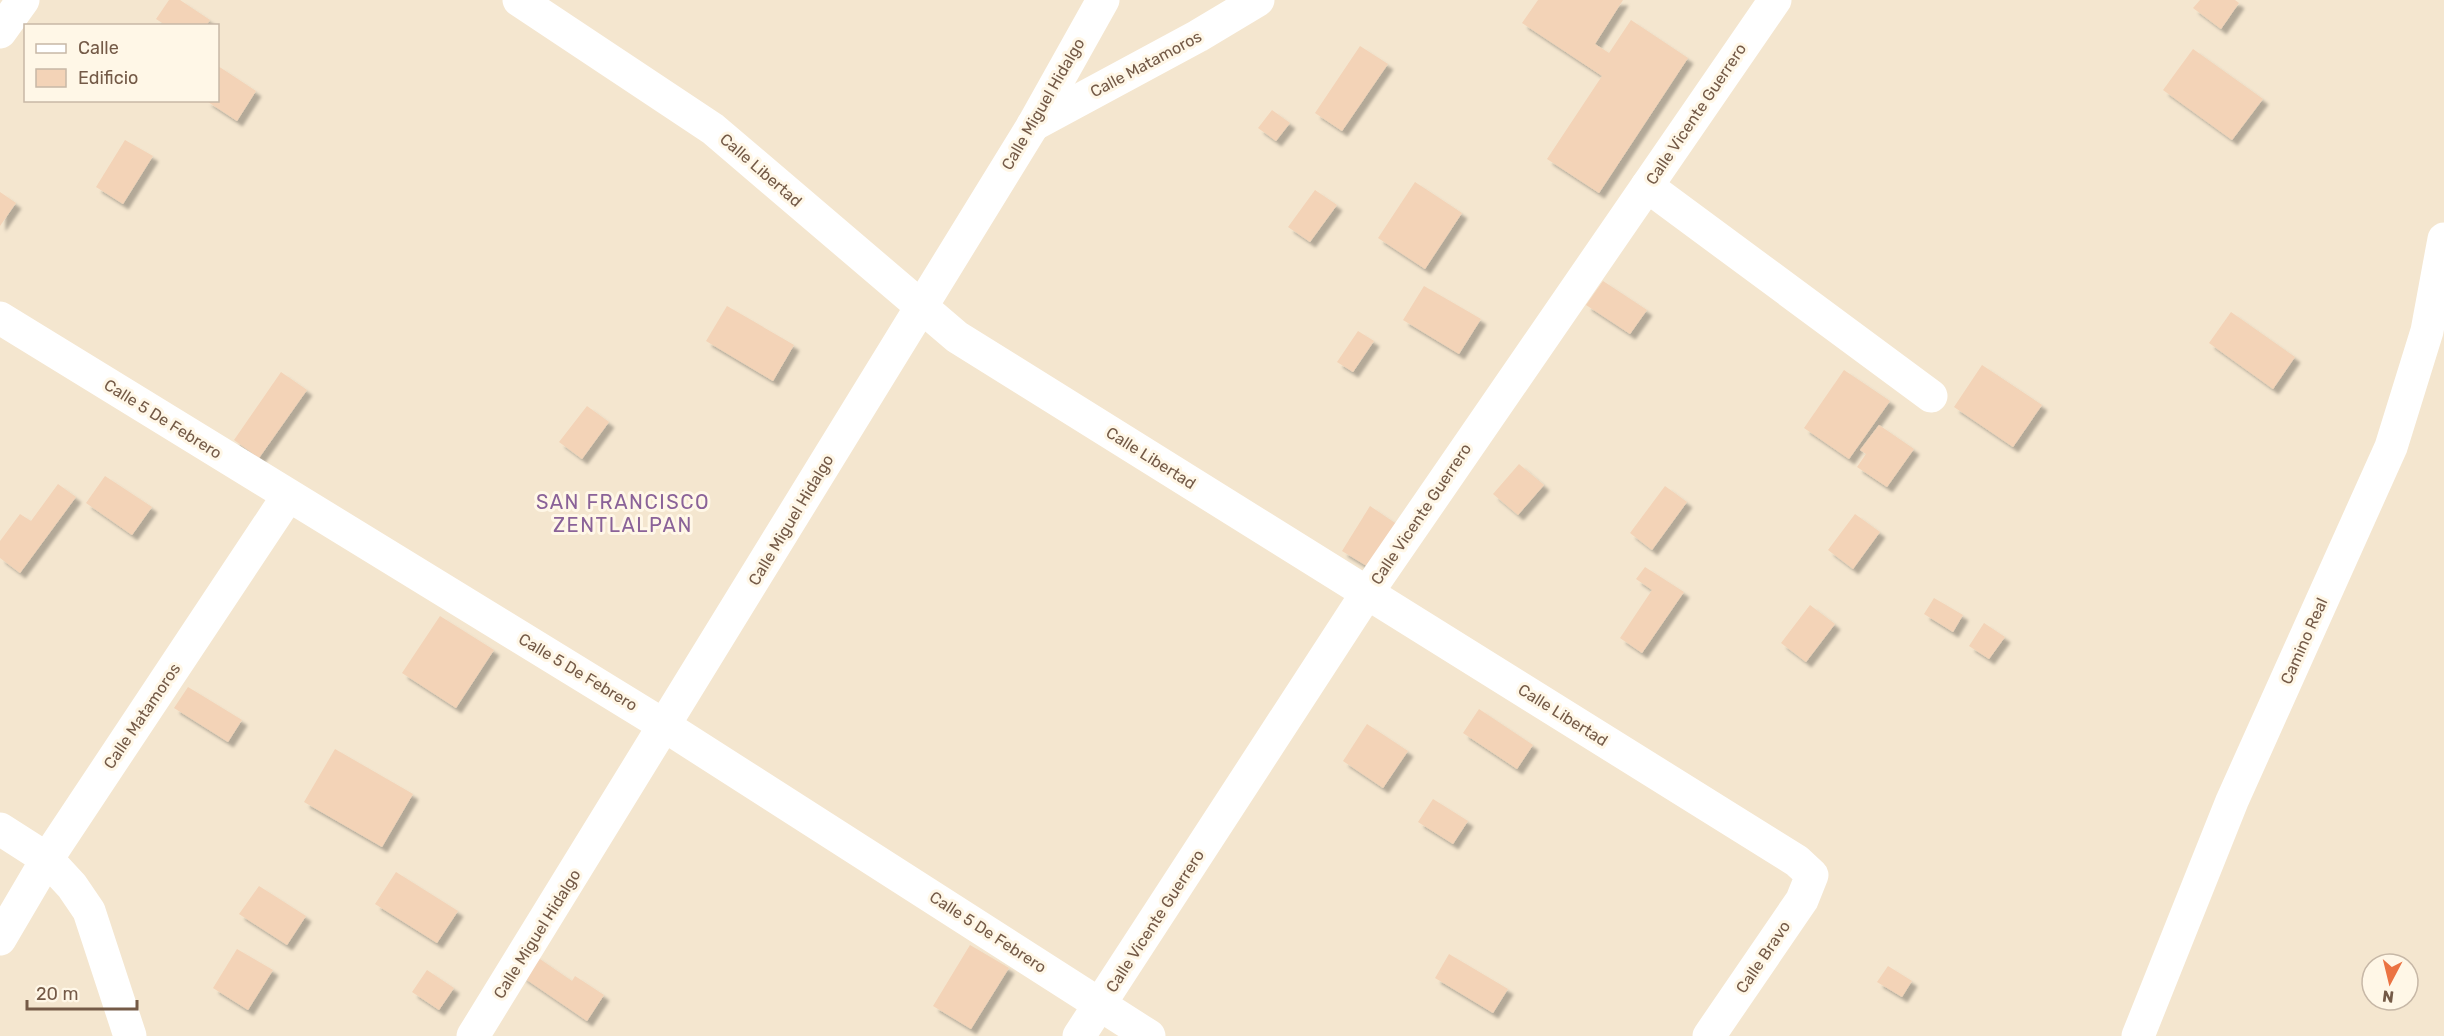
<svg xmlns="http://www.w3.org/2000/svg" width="2444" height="1036" font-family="Rubik,sans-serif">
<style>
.residential{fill:#f4e6cf;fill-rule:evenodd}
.building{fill:#f3d3b7;filter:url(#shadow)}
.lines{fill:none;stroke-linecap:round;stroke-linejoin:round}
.street{stroke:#fff;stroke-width:33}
.secondary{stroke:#fff;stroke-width:33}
.labels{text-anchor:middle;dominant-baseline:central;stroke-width:6;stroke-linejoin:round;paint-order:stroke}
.street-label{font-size:16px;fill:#745a47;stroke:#fff7e7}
.quarter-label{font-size:20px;letter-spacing:1.5px;fill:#8a6298;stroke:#fff7e7}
</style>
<defs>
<filter id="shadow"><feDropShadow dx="5.5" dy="5.5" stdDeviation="1.5" flood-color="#0004"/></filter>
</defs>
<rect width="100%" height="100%" fill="#fdf4e1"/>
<path class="residential" d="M 0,0 L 2444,0 L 2444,1036 L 0,1036 ZM 26,26 L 218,26 L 218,100 L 26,100 ZM 2372,964 L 2408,964 L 2408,1000 L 2372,1000 Z"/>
<g class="building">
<path d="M 169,0 L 180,0 L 210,20 L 206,26 L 167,26 L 156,19 Z"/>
<path d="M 1538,0 L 1623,0 L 1595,44 L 1609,53 L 1631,20 L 1688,58 L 1599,193 L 1547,159 L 1602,76 L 1522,23 Z"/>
<path d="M 2200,0 L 2235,0 L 2239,3 L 2221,29 L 2193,8 Z"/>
<path d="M 1360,46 L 1388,64 L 1342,131 L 1315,113 Z"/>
<path d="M 2193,49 L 2263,99 L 2232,140 L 2163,90 Z"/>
<path d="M 218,66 L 256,91 L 237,121 L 205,100 L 218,100 Z"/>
<path d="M 1272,110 L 1290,123 L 1276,141 L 1258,128 Z"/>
<path d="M 125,140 L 153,156 L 123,204 L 96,187 Z"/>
<path d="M 1415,182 L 1462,213 L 1425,269 L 1378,238 Z"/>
<path d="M 1315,190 L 1337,205 L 1310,242 L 1288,227 Z"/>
<path d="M 0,192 L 16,203 L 0,226 Z"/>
<path d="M 1603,281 L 1647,310 L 1630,334 L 1586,305 Z"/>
<path d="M 1424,286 L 1481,319 L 1459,354 L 1403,320 Z"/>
<path d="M 727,306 L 794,345 L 773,381 L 706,341 Z"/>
<path d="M 2231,312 L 2295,357 L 2273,389 L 2209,343 Z"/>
<path d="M 1358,331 L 1374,341 L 1353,372 L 1337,362 Z"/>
<path d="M 1982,365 L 2042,405 L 2013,447 L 1954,407 Z"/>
<path d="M 1844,370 L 1890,401 L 1849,459 L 1804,428 Z"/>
<path d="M 281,372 L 307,390 L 259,458 L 234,440 Z"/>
<path d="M 587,406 L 609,422 L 582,459 L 559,442 Z"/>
<path d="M 1879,425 L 1914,449 L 1887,487 L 1857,467 L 1866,454 L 1860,450 Z"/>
<path d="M 1519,464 L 1544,485 L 1518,515 L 1493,494 Z"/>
<path d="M 105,476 L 152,507 L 132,535 L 86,503 Z"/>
<path d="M 58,484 L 76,497 L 20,573 L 0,558 L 0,541 L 20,514 L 31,521 Z"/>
<path d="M 1665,486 L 1687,502 L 1652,550 L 1630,533 Z"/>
<path d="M 1370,506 L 1398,525 L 1370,568 L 1342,551 Z"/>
<path d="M 1855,514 L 1880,532 L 1853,569 L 1828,550 Z"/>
<path d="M 1645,567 L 1684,592 L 1642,653 L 1620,638 L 1652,590 L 1636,579 Z"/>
<path d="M 1934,598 L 1963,615 L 1953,632 L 1924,614 Z"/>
<path d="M 1810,605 L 1835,624 L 1806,662 L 1781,643 Z"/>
<path d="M 440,616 L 494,650 L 456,708 L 402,673 Z"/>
<path d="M 1984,623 L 2005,637 L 1989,659 L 1969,646 Z"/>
<path d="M 188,687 L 242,720 L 228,742 L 174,708 Z"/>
<path d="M 1479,709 L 1533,745 L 1517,769 L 1463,733 Z"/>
<path d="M 1367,724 L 1408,751 L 1383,788 L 1343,761 Z"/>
<path d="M 335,749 L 413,794 L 382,847 L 304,802 Z"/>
<path d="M 1433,799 L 1468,821 L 1453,844 L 1418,822 Z"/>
<path d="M 396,872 L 458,911 L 437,943 L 375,904 Z"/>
<path d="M 259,886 L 306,916 L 287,945 L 239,914 Z"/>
<path d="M 970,945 L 1009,968 L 971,1029 L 933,1006 Z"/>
<path d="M 237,949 L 273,970 L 248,1010 L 213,988 Z"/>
<path d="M 1449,954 L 1508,989 L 1493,1013 L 1435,978 Z"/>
<path d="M 534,955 L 572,981 L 575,976 L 604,995 L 587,1021 L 521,976 Z"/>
<path d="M 1888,966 L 1912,981 L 1902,997 L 1877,982 Z"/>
<path d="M 427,970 L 454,988 L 439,1010 L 412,992 Z"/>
</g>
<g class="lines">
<g class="street">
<path d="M 519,0 L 713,129 L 957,337 L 1797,861 L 1812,875 L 1802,900 L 1709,1036"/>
<path d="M 0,32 L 23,0"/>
<path d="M 1033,125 L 1198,36 L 1258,0"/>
<path d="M 1647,186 L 1931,396"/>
<path d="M 0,318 L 665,726 L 1149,1036"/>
<path d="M 0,829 L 47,859 L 72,886 L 89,911 L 130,1036"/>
<path d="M 0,939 L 47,859 L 288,496"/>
<path d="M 1079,1036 L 1367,593 L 1775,0"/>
<path d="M 2138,1036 L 2232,801 L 2391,447 L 2427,331 L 2444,239"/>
</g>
<path class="secondary" d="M 473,1036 L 1033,125 L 1103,0"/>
</g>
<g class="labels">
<g class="street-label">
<text transform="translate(1146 64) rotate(-28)">Calle Matamoros</text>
<text transform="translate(1043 104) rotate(-60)">Calle Miguel Hidalgo</text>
<text transform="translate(1696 114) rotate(-56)">Calle Vicente Guerrero</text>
<text transform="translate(761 170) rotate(41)">Calle Libertad</text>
<text transform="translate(163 419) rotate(32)">Calle 5 De Febrero</text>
<text transform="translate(1151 458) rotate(32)">Calle Libertad</text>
<text transform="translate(1421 514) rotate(-56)">Calle Vicente Guerrero</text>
<text transform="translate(791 520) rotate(-59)">Calle Miguel Hidalgo</text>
<text transform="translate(2304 641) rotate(-66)">Camino Real</text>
<text transform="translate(578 672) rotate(31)">Calle 5 De Febrero</text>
<text transform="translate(1563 715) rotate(32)">Calle Libertad</text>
<text transform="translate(142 716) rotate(-56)">Calle Matamoros</text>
<text transform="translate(1155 921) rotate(-57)">Calle Vicente Guerrero</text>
<text transform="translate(988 932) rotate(33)">Calle 5 De Febrero</text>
<text transform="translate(537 934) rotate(-58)">Calle Miguel Hidalgo</text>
<text transform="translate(1763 957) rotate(-56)">Calle Bravo</text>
</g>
<g class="quarter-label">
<text x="623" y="502">SAN FRANCISCO<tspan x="623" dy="23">ZENTLALPAN</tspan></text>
</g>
</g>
<rect x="24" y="24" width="195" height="78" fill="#fff7e7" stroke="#c7b8a7" stroke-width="1.5"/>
<rect x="36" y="44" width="30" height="9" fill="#ffffff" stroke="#c7b8a7" stroke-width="1.5"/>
<text x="78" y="54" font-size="18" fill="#745a47">Calle</text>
<rect x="36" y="69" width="30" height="18" fill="#f3d3b7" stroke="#c7b8a7" stroke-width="1.5"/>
<text x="78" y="84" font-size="18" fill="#745a47">Edificio</text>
<g transform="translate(2390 982) rotate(187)"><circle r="28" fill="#fff7e7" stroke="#c7b8a7" stroke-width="1.5"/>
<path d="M0-4.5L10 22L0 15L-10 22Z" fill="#eb7342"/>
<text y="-9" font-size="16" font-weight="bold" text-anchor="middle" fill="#745a47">N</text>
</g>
<path d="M27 1000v9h110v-9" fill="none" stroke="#745a47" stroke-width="3"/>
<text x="36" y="1000" font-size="18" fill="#745a47" stroke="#fff7e7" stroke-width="4.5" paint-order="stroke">20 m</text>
</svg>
